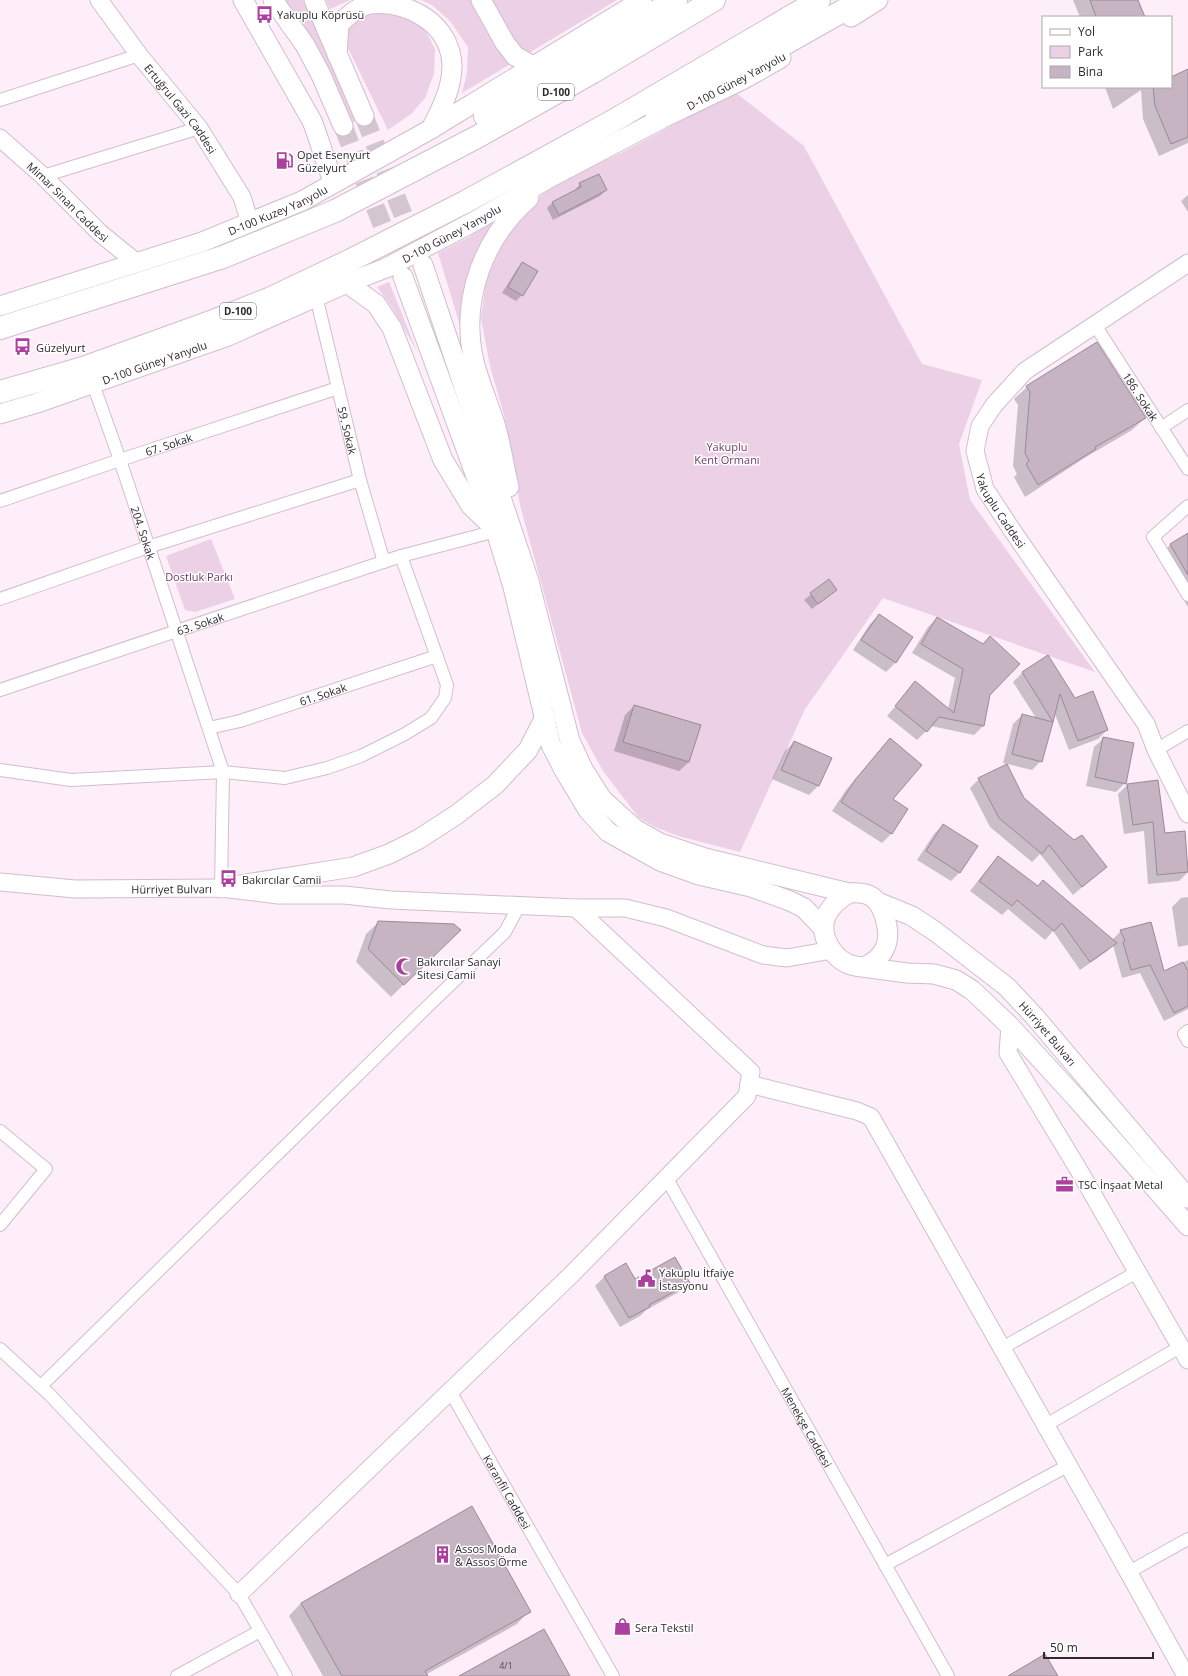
<svg xmlns="http://www.w3.org/2000/svg" width="1188" height="1676" font-family="'Open Sans',sans-serif">
<style>
.green{fill:#ebd0e6}
.shadow{fill:#0003}
.building{fill:#c6b4c2;stroke:#9b8997}
.lines{fill:none;stroke-linecap:round;stroke-linejoin:round}
.primary-tunnel{stroke:#d4c6d1;stroke-width:19;stroke-dasharray:19 10;stroke-linecap:butt}
.street-casing{stroke:#d0becd;stroke-width:14}
.secondary-casing{stroke:#d0becd;stroke-width:19}
.primary-casing{stroke:#d0becd;stroke-width:21}
.highway-casing{stroke:#d0becd;stroke-width:24}
.street{stroke:#fff;stroke-width:12}
.secondary{stroke:#fff;stroke-width:17}
.primary{stroke:#fff;stroke-width:19}
.highway{stroke:#fff;stroke-width:22}
.labels{text-anchor:middle;dominant-baseline:central;stroke-width:3;stroke-linejoin:round;paint-order:stroke}
.number-label{font-size:9px;fill:#554b53}
.shield{fill:#fff;stroke:#6d686d;stroke-width:1}
.shield-label{font-size:10px;font-weight:bold;fill:#2f282e}
.poi-label{font-size:11px;fill:#2f282e;stroke:#fff;text-anchor:start}
.street-label{font-size:11px;fill:#2f282e;stroke:#fff}
.park-label{font-size:11px;fill:#6d3b66;stroke:#fff}
</style>
<rect width="100%" height="100%" fill="#fdeefa"/>
<g class="green">
<path d="M 285,0 L 306,0 L 359,120 L 349,124 L 319,50 Z"/>
<path d="M 326,0 L 350,0 L 330,9 Z"/>
<path d="M 421,0 L 617,0 L 462,93 L 467,73 L 468,47 L 450,21 L 432,5 Z"/>
<path d="M 387,7 L 422,24 L 435,49 L 434,74 L 425,98 L 411,114 L 388,130 L 345,42 L 347,26 L 358,13 Z"/>
<path d="M 735,92 L 804,146 L 922,364 L 982,380 L 959,444 L 970,500 L 1095,672 L 883,598 L 805,709 L 740,852 L 678,836 L 655,827 L 639,818 L 603,771 L 582,733 L 520,505 L 504,415 L 490,366 L 481,318 L 486,280 L 497,251 L 523,212 L 552,186 L 625,151 Z"/>
<path d="M 499,214 L 479,248 L 469,278 L 466,345 L 438,253 L 469,237 L 486,220 Z"/>
<path d="M 389,282 L 417,351 L 393,309 L 377,287 Z"/>
<path d="M 211,539 L 235,599 L 195,612 L 185,610 L 166,556 Z"/>
</g>
<g class="shadow">
<path d="M 1073,0 L 1137,0 L 1144,17 L 1080,17 Z"/>
<path d="M 1188,71 L 1188,143 L 1159,156 L 1143,119 L 1141,90 L 1113,109 L 1105,87 L 1171,87 L 1171,78 Z"/>
<path d="M 580,184 L 606,190 L 600,196 L 553,220 L 547,208 L 553,202 L 574,191 Z"/>
<path d="M 1188,195 L 1188,212 L 1181,201 Z"/>
<path d="M 523,263 L 522,295 L 516,301 L 502,293 L 517,269 Z"/>
<path d="M 1027,387 L 1145,418 L 1132,430 L 1086,457 L 1025,497 L 1014,477 L 1017,474 L 1013,466 L 1018,405 L 1014,399 Z"/>
<path d="M 1188,534 L 1188,607 L 1158,557 L 1170,545 Z"/>
<path d="M 829,580 L 836,590 L 812,609 L 804,600 Z"/>
<path d="M 879,615 L 912,637 L 895,663 L 886,672 L 853,650 L 870,624 Z"/>
<path d="M 937,618 L 990,694 L 983,726 L 974,735 L 931,726 L 917,740 L 887,716 L 915,683 L 948,709 L 955,678 L 912,653 L 928,627 Z"/>
<path d="M 1048,657 L 1075,699 L 1107,730 L 1098,739 L 1069,750 L 1054,712 L 1041,761 L 1032,770 L 1003,763 L 1013,724 L 1022,715 L 1036,718 L 1013,682 L 1022,673 Z"/>
<path d="M 634,706 L 689,762 L 679,771 L 614,751 L 625,715 Z"/>
<path d="M 1104,738 L 1125,783 L 1116,792 L 1086,786 L 1094,747 Z"/>
<path d="M 794,742 L 830,758 L 818,786 L 809,795 L 772,779 L 785,751 Z"/>
<path d="M 881,749 L 891,800 L 906,809 L 891,834 L 882,843 L 832,811 L 846,790 Z"/>
<path d="M 979,779 L 1023,799 L 1106,867 L 1073,895 L 1040,854 L 1032,862 L 990,827 L 970,788 Z"/>
<path d="M 1127,785 L 1165,834 L 1188,872 L 1179,881 L 1148,884 L 1144,831 L 1124,834 L 1118,794 Z"/>
<path d="M 943,825 L 960,872 L 951,881 L 917,860 L 934,834 Z"/>
<path d="M 998,858 L 1112,940 L 1121,931 L 1164,973 L 1188,960 L 1188,1009 L 1164,1021 L 1140,973 L 1122,978 L 1113,945 L 1106,952 L 1080,970 L 1053,931 L 1045,940 L 1008,909 L 1002,915 L 970,891 L 989,867 Z"/>
<path d="M 1188,897 L 1188,945 L 1178,947 L 1172,907 L 1181,898 Z"/>
<path d="M 379,922 L 459,930 L 391,997 L 356,962 L 366,934 Z"/>
<path d="M 604,1277 L 635,1281 L 688,1283 L 679,1292 L 646,1310 L 640,1316 L 620,1327 L 595,1286 Z"/>
<path d="M 301,1603 L 529,1611 L 517,1624 L 427,1674 L 427,1676 L 323,1676 L 289,1616 Z"/>
</g>
<g class="building">
<path d="M 1090,0 L 1138,0 L 1145,17 L 1096,17 Z"/>
<path d="M 1188,69 L 1188,137 L 1171,144 L 1155,106 L 1153,87 L 1171,87 L 1171,77 Z"/>
<path d="M 599,174 L 607,190 L 559,215 L 552,202 L 581,187 L 579,183 Z"/>
<path d="M 522,262 L 538,271 L 523,296 L 508,287 Z"/>
<path d="M 1097,342 L 1146,418 L 1095,447 L 1096,449 L 1038,485 L 1026,464 L 1029,461 L 1025,453 L 1030,392 L 1026,386 Z"/>
<path d="M 1188,533 L 1188,575 L 1170,544 Z"/>
<path d="M 829,579 L 837,590 L 818,604 L 810,593 Z"/>
<path d="M 879,614 L 913,637 L 896,663 L 861,640 Z"/>
<path d="M 937,617 L 983,644 L 990,636 L 1020,664 L 990,695 L 984,726 L 939,717 L 927,732 L 895,706 L 915,681 L 954,713 L 963,669 L 921,644 Z"/>
<path d="M 1048,655 L 1075,698 L 1093,691 L 1108,730 L 1078,741 L 1060,694 L 1053,722 L 1022,672 Z"/>
<path d="M 634,705 L 701,725 L 689,762 L 623,742 Z"/>
<path d="M 1022,714 L 1053,722 L 1042,762 L 1012,754 Z"/>
<path d="M 1103,737 L 1134,743 L 1126,784 L 1095,777 Z"/>
<path d="M 890,738 L 922,765 L 893,799 L 908,809 L 892,834 L 841,802 L 855,780 Z"/>
<path d="M 794,741 L 832,758 L 819,786 L 781,770 Z"/>
<path d="M 1007,764 L 1024,798 L 1074,840 L 1082,835 L 1107,867 L 1082,887 L 1049,845 L 1042,854 L 999,818 L 978,778 Z"/>
<path d="M 1158,780 L 1165,833 L 1185,831 L 1188,872 L 1157,875 L 1153,822 L 1133,825 L 1127,784 Z"/>
<path d="M 943,824 L 978,846 L 960,873 L 926,851 Z"/>
<path d="M 998,856 L 1038,886 L 1043,880 L 1117,943 L 1090,962 L 1062,923 L 1054,931 L 1017,900 L 1012,906 L 979,881 Z"/>
<path d="M 378,921 L 454,924 L 461,930 L 404,985 L 368,949 Z"/>
<path d="M 1151,922 L 1164,971 L 1183,962 L 1188,971 L 1188,1006 L 1174,1013 L 1150,965 L 1131,970 L 1123,942 L 1125,941 L 1120,930 Z"/>
<path d="M 675,1257 L 690,1283 L 649,1305 L 650,1307 L 629,1318 L 604,1276 L 626,1263 L 635,1279 Z"/>
<path d="M 472,1506 L 531,1612 L 425,1671 L 428,1676 L 342,1676 L 301,1603 Z"/>
<path d="M 544,1629 L 570,1676 L 459,1676 Z"/>
<path d="M 1045,1654 L 1058,1676 L 1008,1676 Z"/>
</g>
<g class="lines">
<g class="primary-tunnel">
<path d="M 364,116 L 423,265"/>
<path d="M 343,126 L 403,277"/>
</g>
<defs>
<g id="street">
<path d="M 0,100 L 139,55"/>
<path d="M 43,176 L 199,128"/>
<path id="s1" d="M 316,296 L 360,480 L 384,562"/>
<path id="s2" d="M 1095,325 L 1188,469"/>
<path id="s3" d="M 93,384 L 120,460 L 223,772 L 285,778 L 327,768 L 361,756 L 405,734 L 431,718 L 445,698 L 447,685 L 401,556"/>
<path d="M 1161,428 L 1188,410"/>
<path id="s4" d="M 0,501 L 120,460 L 338,388"/>
<path d="M 1188,506 L 1153,537 L 1188,595"/>
<path d="M 0,599 L 148,547 L 360,480"/>
<path id="s5" d="M 0,690 L 401,556 L 496,531"/>
<path id="s6" d="M 209,728 L 240,721 L 437,656"/>
<path d="M 1156,750 L 1188,731"/>
<path d="M 0,770 L 71,780 L 223,772 L 221,888"/>
<path d="M 1188,1031 L 1184,1034 L 1188,1041"/>
<path d="M 0,1131 L 46,1169 L 0,1225"/>
<path id="s7" d="M 667,1179 L 948,1676"/>
<path d="M 1002,1348 L 1137,1272"/>
<path d="M 0,1349 L 49,1394 L 239,1594 L 286,1676"/>
<path d="M 41,1386 L 429,1005 L 505,932 L 520,904"/>
<path id="s8" d="M 450,1391 L 613,1676"/>
<path d="M 1046,1425 L 1180,1347"/>
<path d="M 885,1565 L 1069,1465"/>
<path d="M 1129,1572 L 1188,1539"/>
<path d="M 177,1676 L 260,1631"/>
</g>
<g id="secondary">
<path id="s9" d="M 99,0 L 139,55 L 199,128 L 242,197 L 250,223"/>
<path id="s10" d="M 0,138 L 43,176 L 100,233 L 137,263"/>
<path id="s11" d="M 1188,263 L 1025,371 L 994,405 L 980,426 L 975,451 L 985,489 L 1012,530 L 1146,724 L 1156,750 L 1188,814"/>
<path id="s12" d="M 0,882 L 75,889 L 221,888 L 278,895 L 344,895 L 391,900 L 576,908 L 625,908 L 666,918 L 763,955 L 787,958 L 832,950"/>
<path d="M 1010,1026 L 1008,1053 L 1077,1167 L 1188,1360"/>
<path d="M 749,1084 L 857,1111 L 871,1117 L 1114,1546 L 1186,1676"/>
<path d="M 239,1594 L 571,1275 L 747,1096 L 751,1072 L 576,908"/>
</g>
<g id="primary">
<path d="M 243,0 L 312,121 C 320,141 325,162 334,183"/>
<path d="M 273,0 L 305,45 L 321,75 L 343,126"/>
<path d="M 314,0 L 364,116"/>
<path d="M 481,0 L 505,43 L 515,56 L 533,66"/>
<path d="M 851,17 L 878,0"/>
<path d="M 337,55 L 339,24 C 348,16 356,8 369,4 C 409,0 451,24 452,66 C 452,88 441,110 431,129"/>
<path d="M 423,265 L 529,581 L 570,741 L 583,769 L 602,799 L 635,829 L 660,843 L 705,858 L 849,893 C 870,891 879,898 885,918 C 892,941 886,956 865,967"/>
<path d="M 403,277 L 496,531 L 513,587 L 551,745 L 564,770 L 588,810 L 608,832 L 660,861 L 699,875 L 751,887 L 790,901 L 804,908 L 824,929"/>
<path d="M 347,283 L 376,304 L 392,328 L 443,460 L 471,506 L 494,528"/>
<path id="s13" d="M 0,306 L 202,242 L 302,201 L 431,129 L 642,0"/>
<path id="s14" d="M 0,414 L 37,403 L 228,336 L 347,283 L 386,268 L 475,221 L 551,177 L 665,117 L 742,80 L 781,58"/>
<path d="M 509,487 C 504,466 501,444 495,424 C 488,402 478,380 473,357 C 461,298 484,237 529,198"/>
<path d="M 221,888 L 353,867 L 389,854 L 419,839 L 456,815 L 495,785 L 528,750 L 544,719"/>
<path d="M 849,893 C 827,906 815,925 831,949 C 837,958 844,964 855,966 L 907,973 L 934,974 L 956,980 L 972,990 L 1010,1026 L 1076,1098 L 1188,1226"/>
<path id="s15" d="M 880,903 L 912,916 L 936,932 L 1007,987 L 1035,1017 L 1188,1198"/>
</g>
<g id="highway">
<path d="M 656,111 L 763,56 L 862,0"/>
<path d="M 485,116 L 575,59 L 676,0"/>
<path d="M 0,328 L 223,257 L 335,211 L 477,137 L 593,72 L 714,0"/>
<path d="M 0,392 L 83,368 L 216,320 L 269,299 L 351,260 L 465,202 L 613,121 L 819,0"/>
</g>
</defs>
<use href="#street" class="street-casing"/>
<use href="#secondary" class="secondary-casing"/>
<use href="#primary" class="primary-casing"/>
<use href="#highway" class="highway-casing"/>
<use href="#street" class="street"/>
<use href="#secondary" class="secondary"/>
<use href="#primary" class="primary"/>
<use href="#highway" class="highway"/>
</g>
<defs>
<symbol id="bus-bare" viewBox="-9 -9 18 18"><path d="M-5-6H5V4H4V6H2V4H-2V6H-4V4H-5ZM-3.5-4V0h7V-4ZM-3.5 1.2v1.5H-2V1.2ZM2 1.2v1.5H3.5V1.2Z" fill="#ac409f" stroke="#fff" stroke-width="2.5" paint-order="stroke"/></symbol>
<symbol id="fuel-bare" viewBox="-9 -9 18 18"><path d="M-5.5-6h7V0h2V4h1.3V-2.5L3-4.5l.8-.8L6-3V5H2.5V1h-1V6h-7ZM-4.2-4.7v3.2H.2V-4.7Z" fill="#ac409f" stroke="#fff" stroke-width="2.5" paint-order="stroke"/></symbol>
<symbol id="mosque-bare" viewBox="-9 -9 18 18"><path d="M3.5-4.9A6 6 0 1 0 3.5 4.9A5 5 0 1 1 3.5-4.9Z" fill="#ac409f" stroke="#fff" stroke-width="2.5" paint-order="stroke"/></symbol>
<symbol id="office-bare" viewBox="-9 -9 18 18"><path d="M-6-3h4V-5.5h4V-3h4V5H-6ZM-1-4.5V-3h2v-1.5ZM-6 0V1H6V0Z" fill="#ac409f" stroke="#fff" stroke-width="2.5" paint-order="stroke"/></symbol>
<symbol id="civic-bare" viewBox="-9 -9 18 18"><path d="M-.6-6.5H3V-4.5H.6V-3L4-1V1h2V6H-6V1h2V-1L-.6-3ZM-1.2 2.5V6h2.4V2.5Z" fill="#ac409f" stroke="#fff" stroke-width="2.5" paint-order="stroke"/></symbol>
<symbol id="building-bare" viewBox="-9 -9 18 18"><path d="M-4-6H4V6H1V3H-1V6H-4ZM-2.5-4.3h1.7v1.8h-1.7ZM.8-4.3h1.7v1.8H.8ZM-2.5-1h1.7V.8h-1.7ZM.8-1h1.7V.8H.8Z" fill="#ac409f" stroke="#fff" stroke-width="2.5" paint-order="stroke"/></symbol>
<symbol id="shop-bare" viewBox="-9 -9 18 18"><path d="M-5-2.5h2.3a2.7 3.5 0 0 1 5.4 0H5L5.5 6h-11ZM-1.5-2.5h3a1.5 2.3 0 0 0-3 0Z" fill="#ac409f" stroke="#fff" stroke-width="2.5" paint-order="stroke"/></symbol>
</defs>
<g fill-rule="evenodd">
<use href="#bus-bare" x="252" y="2" width="25" height="25"/>
<use href="#fuel-bare" x="272" y="148" width="25" height="25"/>
<use href="#bus-bare" x="10" y="334" width="25" height="25"/>
<use href="#bus-bare" x="216" y="866" width="25" height="25"/>
<use href="#mosque-bare" x="392" y="954" width="25" height="25"/>
<use href="#office-bare" x="1052" y="1172" width="25" height="25"/>
<use href="#civic-bare" x="634" y="1266" width="25" height="25"/>
<use href="#building-bare" x="430" y="1542" width="25" height="25"/>
<use href="#shop-bare" x="610" y="1614" width="25" height="25"/>
</g>
<g class="labels">
<g class="number-label">
<text x="506" y="1665">4/1</text>
</g>
<g class="shield">
<rect x="538" y="84" width="36" height="16" rx="3"/>
<rect x="220" y="303" width="36" height="16" rx="3"/>
</g>
<g class="shield-label">
<text x="556" y="92">D-100</text>
<text x="238" y="311">D-100</text>
</g>
<g class="poi-label">
<text x="277" y="14">Yakuplu Köprüsü</text>
<text x="297" y="154">Opet Esenyurt<tspan x="297" dy="13">Güzelyurt</tspan></text>
<text x="36" y="347">Güzelyurt</text>
<text x="242" y="879">Bakırcılar Camii</text>
<text x="417" y="961">Bakırcılar Sanayi<tspan x="417" dy="13">Sitesi Camii</tspan></text>
<text x="1078" y="1184">TSC İnşaat Metal</text>
<text x="659" y="1272">Yakuplu İtfaiye<tspan x="659" dy="13">İstasyonu</tspan></text>
<text x="455" y="1548">Assos Moda<tspan x="455" dy="13">&amp; Assos Örme</tspan></text>
<text x="635" y="1627">Sera Tekstil</text>
</g>
<g class="street-label">
<text transform="translate(736 81) rotate(-28)">D-100 Güney Yanyolu</text>
<text stroke="none"><textPath href="#s9" startOffset="136">Ertuğrul Gazi Caddesi</textPath></text>
<text stroke="none"><textPath href="#s10" startOffset="93">Mimar Sinan Caddesi</textPath></text>
<text stroke="none"><textPath href="#s13" startOffset="294">D-100 Kuzey Yanyolu</textPath></text>
<text stroke="none"><textPath href="#s14" startOffset="487">D-100 Güney Yanyolu</textPath></text>
<text stroke="none"><textPath href="#s14" startOffset="163">D-100 Güney Yanyolu</textPath></text>
<text stroke="none"><textPath href="#s2" startOffset="85">186. Sokak</textPath></text>
<text stroke="none"><textPath href="#s1" startOffset="138">59. Sokak</textPath></text>
<text stroke="none"><textPath href="#s4" startOffset="178">67. Sokak</textPath></text>
<text stroke="none"><textPath href="#s11" startOffset="358">Yakuplu Caddesi</textPath></text>
<text stroke="none"><textPath href="#s3" startOffset="157">204. Sokak</textPath></text>
<text stroke="none"><textPath href="#s5" startOffset="211">63. Sokak</textPath></text>
<text stroke="none"><textPath href="#s6" startOffset="119">61. Sokak</textPath></text>
<text stroke="none"><textPath href="#s12" startOffset="172">Hürriyet Bulvarı</textPath></text>
<text stroke="none"><textPath href="#s15" startOffset="215">Hürriyet Bulvarı</textPath></text>
<text stroke="none"><textPath href="#s7" startOffset="285">Menekşe Caddesi</textPath></text>
<text stroke="none"><textPath href="#s8" startOffset="116">Karanfil Caddesi</textPath></text>
</g>
<g class="park-label">
<text x="727" y="446">Yakuplu<tspan x="727" dy="13">Kent Ormanı</tspan></text>
<text x="199" y="576">Dostluk Parkı</text>
</g>
</g>
<rect x="1042" y="16" width="130" height="72" fill="#ffffff" stroke="#aca9ab"/>
<rect x="1050" y="29" width="20" height="6" fill="#ffffff" stroke="#aca9ab"/>
<text x="1078" y="36" font-size="12" fill="#2f282e">Yol</text>
<rect x="1050" y="46" width="20" height="12" fill="#ebd0e6" stroke="#aca9ab"/>
<text x="1078" y="56" font-size="12" fill="#2f282e">Park</text>
<rect x="1050" y="66" width="20" height="12" fill="#c6b4c2" stroke="#aca9ab"/>
<text x="1078" y="76" font-size="12" fill="#2f282e">Bina</text>
<path d="M1044 1652v6h109v-6" fill="none" stroke="#2f282e" stroke-width="2"/>
<text x="1050" y="1652" font-size="12" fill="#2f282e" stroke="#ffffff" stroke-width="3" paint-order="stroke">50 m</text>
</svg>
